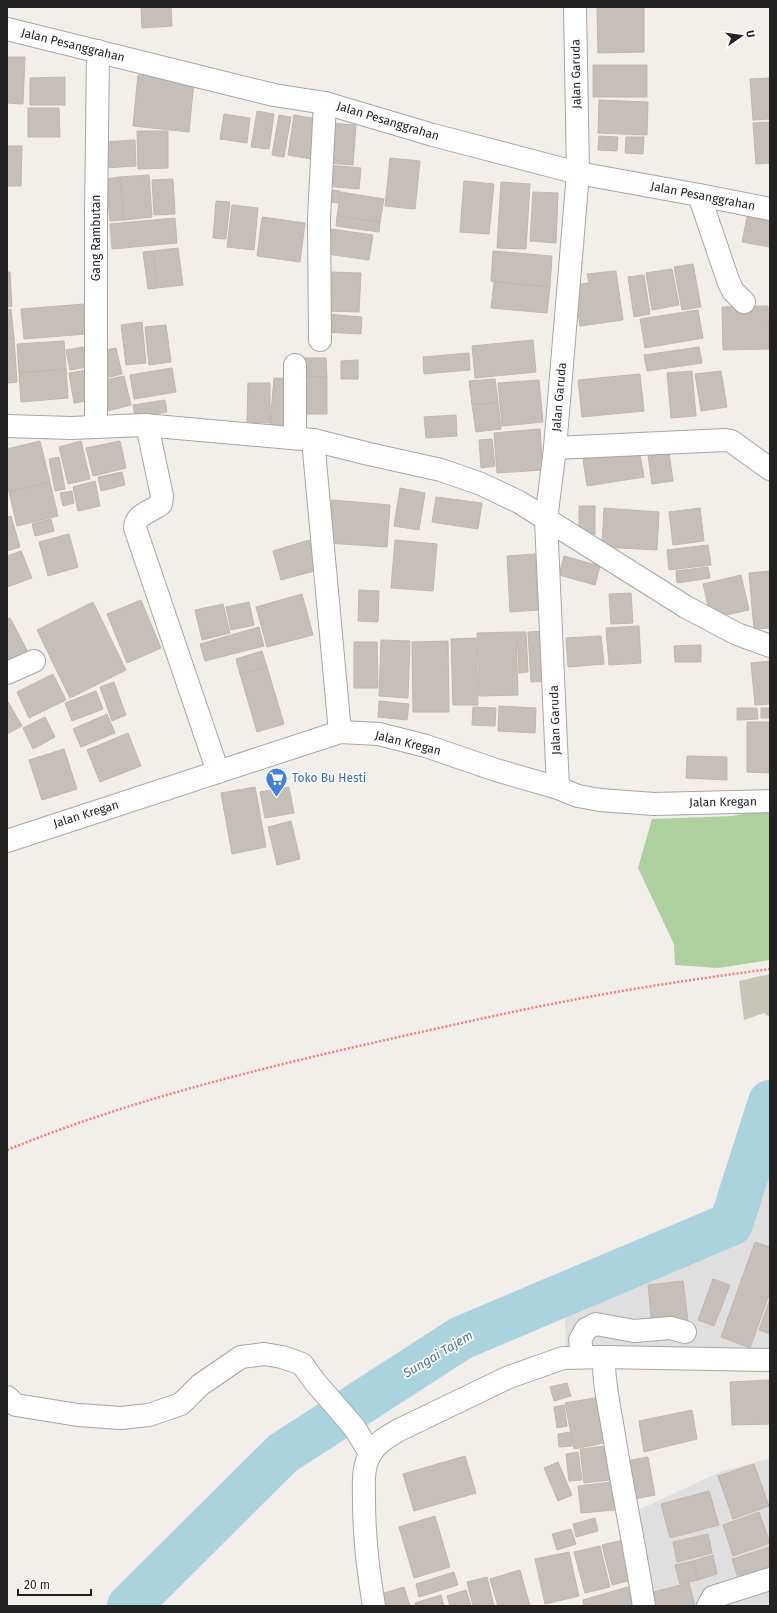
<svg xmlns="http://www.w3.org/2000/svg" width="777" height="1613" font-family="'Fira Sans',sans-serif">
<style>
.residential{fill:#e0dfdf}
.construction{fill:#c6c6b4}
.forest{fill:#aed09e}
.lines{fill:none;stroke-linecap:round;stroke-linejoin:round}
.river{stroke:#aad3de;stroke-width:44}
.building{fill:#c6beb8;stroke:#c3b5ab}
.minor-casing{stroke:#a6a6a6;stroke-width:24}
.path{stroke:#f87e74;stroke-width:2.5;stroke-dasharray:2 2;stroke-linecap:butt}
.minor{stroke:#fff;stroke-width:22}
.labels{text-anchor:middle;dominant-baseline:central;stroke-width:3.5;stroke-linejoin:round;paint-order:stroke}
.street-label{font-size:12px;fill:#222;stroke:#fff}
.shop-label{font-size:12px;fill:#366cbe;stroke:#fff;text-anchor:start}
.water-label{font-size:13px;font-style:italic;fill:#4877a1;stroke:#fff}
</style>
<rect width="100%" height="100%" fill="#f2eee9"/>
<g class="residential">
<path d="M 770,1149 L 770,1353 L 566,1349 L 564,1294 L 685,1266 L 743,1226 Z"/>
<path d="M 770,1458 L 770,1606 L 649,1606 L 634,1512 L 720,1472 Z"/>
</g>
<path class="construction" d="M 770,974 L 770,1017 L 764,1013 L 744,1020 L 739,981 Z"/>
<path class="forest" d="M 770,809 L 770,960 L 718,968 L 675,965 L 674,944 L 638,868 L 652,819 L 732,816 Z"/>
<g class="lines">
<path class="river" d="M 129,1606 L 283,1453 L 461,1338 L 731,1224 L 770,1102"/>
</g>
<g class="building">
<path d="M 141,7 L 171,7 L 172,26 L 142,28 Z"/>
<path d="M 597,7 L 644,7 L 644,52 L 598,53 Z"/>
<path d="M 7,57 L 25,57 L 23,104 L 7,103 Z"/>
<rect x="593" y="65" width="54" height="32"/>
<path d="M 138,75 L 194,81 L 189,132 L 133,126 Z"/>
<path d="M 65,77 L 65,105 L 30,105 L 30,78 Z"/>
<path d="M 770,78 L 770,119 L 753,120 L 750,79 Z"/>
<path d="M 599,100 L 648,102 L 647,135 L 598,133 Z"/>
<path d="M 28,108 L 59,108 L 60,137 L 28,137 Z"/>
<path d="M 257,111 L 274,114 L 269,149 L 251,147 Z"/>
<path d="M 224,114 L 250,118 L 247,143 L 220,139 Z"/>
<path d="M 279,115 L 291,117 L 284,157 L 272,155 Z"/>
<path d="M 294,115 L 323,120 L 317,160 L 288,155 Z"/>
<path d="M 770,122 L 770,163 L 756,164 L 753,123 Z"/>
<path d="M 328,123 L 356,125 L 353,165 L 326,163 Z"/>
<path d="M 137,131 L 168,131 L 168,168 L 138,169 Z"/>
<path d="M 599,136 L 618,137 L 617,151 L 598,150 Z"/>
<path d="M 626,137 L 644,137 L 643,154 L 625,153 Z"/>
<path d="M 135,140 L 136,166 L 104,168 L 102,142 Z"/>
<path d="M 7,146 L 22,146 L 21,186 L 7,186 Z"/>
<path d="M 390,158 L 420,161 L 415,209 L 385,206 Z"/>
<path d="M 327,165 L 361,168 L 359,189 L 325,186 Z"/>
<path d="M 149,175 L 152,217 L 124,220 L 120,177 Z"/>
<path d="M 120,177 L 124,220 L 110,221 L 106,179 Z"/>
<path d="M 173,179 L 175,214 L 154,215 L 152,180 Z"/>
<path d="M 464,181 L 494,184 L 489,234 L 460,232 Z"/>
<path d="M 501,182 L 530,184 L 526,249 L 497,248 Z"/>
<path d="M 323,189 L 340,191 L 339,203 L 321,201 Z"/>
<path d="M 341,192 L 384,199 L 380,222 L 337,216 Z"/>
<path d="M 533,192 L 558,193 L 556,243 L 530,241 Z"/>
<path d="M 216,201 L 230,202 L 226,239 L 213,238 Z"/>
<path d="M 232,205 L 258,208 L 254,250 L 227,247 Z"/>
<path d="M 748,212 L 770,216 L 770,247 L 742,242 Z"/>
<path d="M 337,216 L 380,222 L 379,232 L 336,226 Z"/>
<path d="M 262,217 L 305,223 L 300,262 L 257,256 Z"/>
<path d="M 175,218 L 177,243 L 112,249 L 110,224 Z"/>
<path d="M 331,229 L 373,235 L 369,260 L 327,254 Z"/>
<path d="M 178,248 L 183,285 L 157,288 L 153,251 Z"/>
<path d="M 153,251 L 157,288 L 148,289 L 143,252 Z"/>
<path d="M 493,251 L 552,256 L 550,287 L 491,281 Z"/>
<path d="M 693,264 L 701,307 L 682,310 L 674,267 Z"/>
<path d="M 672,269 L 679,305 L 652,310 L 646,273 Z"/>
<path d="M 616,271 L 623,320 L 580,326 L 574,285 L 589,283 L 587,274 Z"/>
<path d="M 7,272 L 10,272 L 12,306 L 7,307 Z"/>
<path d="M 328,272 L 361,273 L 359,312 L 327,311 Z"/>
<path d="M 644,275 L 650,314 L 634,317 L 628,277 Z"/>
<path d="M 494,282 L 550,287 L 547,313 L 491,308 Z"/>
<path d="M 84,304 L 86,334 L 24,339 L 21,309 Z"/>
<path d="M 768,306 L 769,349 L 723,350 L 722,307 Z"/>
<path d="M 11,309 L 14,338 L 7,339 L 7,310 Z"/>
<path d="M 698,310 L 703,338 L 645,348 L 640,319 Z"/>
<path d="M 326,314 L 362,317 L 361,334 L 325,332 Z"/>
<path d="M 142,322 L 146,363 L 126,365 L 121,325 Z"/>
<path d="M 166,325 L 171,362 L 149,365 L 145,327 Z"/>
<path d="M 14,338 L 17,382 L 7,383 L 7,339 Z"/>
<path d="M 533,340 L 536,372 L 475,378 L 472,346 Z"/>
<path d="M 64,341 L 66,369 L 19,373 L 17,344 Z"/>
<path d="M 84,347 L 87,367 L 70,370 L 66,350 Z"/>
<path d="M 699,347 L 702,363 L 647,371 L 644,355 Z"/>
<path d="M 116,348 L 122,374 L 102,379 L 96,352 Z"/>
<path d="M 469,353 L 470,370 L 424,374 L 423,357 Z"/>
<path d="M 297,358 L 326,358 L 327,377 L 297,377 Z"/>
<path d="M 358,360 L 358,379 L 341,379 L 341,361 Z"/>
<path d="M 172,368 L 176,392 L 134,399 L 130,375 Z"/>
<path d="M 66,369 L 68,398 L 21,402 L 19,373 Z"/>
<path d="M 87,370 L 92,400 L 74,403 L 69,373 Z"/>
<path d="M 692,371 L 696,416 L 671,418 L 667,373 Z"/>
<path d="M 721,371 L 727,407 L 701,411 L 695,374 Z"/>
<path d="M 640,374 L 644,411 L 582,417 L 578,380 Z"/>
<path d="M 124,376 L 131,405 L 103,412 L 96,382 Z"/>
<rect x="297" y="377" width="30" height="37"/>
<path d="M 274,378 L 292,379 L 289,426 L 270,425 Z"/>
<path d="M 495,379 L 498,402 L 472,405 L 469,381 Z"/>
<path d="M 539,380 L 543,422 L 502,426 L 498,383 Z"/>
<path d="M 248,383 L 270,383 L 270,423 L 247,422 Z"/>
<path d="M 165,400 L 167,412 L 135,417 L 133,405 Z"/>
<path d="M 498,402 L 501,429 L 476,432 L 472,405 Z"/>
<path d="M 456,415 L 457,436 L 426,438 L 424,417 Z"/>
<path d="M 540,429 L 543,470 L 497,473 L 494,433 Z"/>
<path d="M 492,439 L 495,466 L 481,468 L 479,440 Z"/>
<path d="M 40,441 L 50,482 L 9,492 L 7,483 L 7,449 Z"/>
<path d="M 81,441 L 90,479 L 68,484 L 59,447 Z"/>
<path d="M 120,441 L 126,468 L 93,476 L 86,448 Z"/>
<path d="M 668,445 L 673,481 L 652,484 L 647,448 Z"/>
<path d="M 639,449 L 644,477 L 587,486 L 583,459 Z"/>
<path d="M 59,457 L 65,489 L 55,491 L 49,459 Z"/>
<path d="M 122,472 L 125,485 L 101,491 L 98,477 Z"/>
<path d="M 95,481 L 100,506 L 78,511 L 73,487 Z"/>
<path d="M 50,482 L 58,516 L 17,526 L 9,492 Z"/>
<path d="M 400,488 L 425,493 L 419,530 L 394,526 Z"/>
<path d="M 72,491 L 74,503 L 63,506 L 60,493 Z"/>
<path d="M 436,497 L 482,503 L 478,529 L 432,522 Z"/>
<path d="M 332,500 L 390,505 L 387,547 L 328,543 Z"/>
<rect x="579" y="506" width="16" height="28"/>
<path d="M 604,508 L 659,512 L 657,550 L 602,547 Z"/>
<path d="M 700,508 L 704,541 L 673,545 L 669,512 Z"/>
<path d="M 11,516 L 20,547 L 7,551 L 7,517 Z"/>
<path d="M 51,519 L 54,531 L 35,536 L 32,524 Z"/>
<path d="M 69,534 L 78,567 L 48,576 L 39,542 Z"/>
<path d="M 309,540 L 318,570 L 281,580 L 273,551 Z"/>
<path d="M 395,540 L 437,544 L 433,591 L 391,588 Z"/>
<path d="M 708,545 L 711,565 L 669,570 L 667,550 Z"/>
<path d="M 21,551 L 32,578 L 7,587 L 7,556 Z"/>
<path d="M 535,554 L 538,610 L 510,612 L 507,556 Z"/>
<path d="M 564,556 L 600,566 L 595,585 L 559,575 Z"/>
<path d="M 708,567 L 710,578 L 677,583 L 676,571 Z"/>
<path d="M 770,571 L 770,628 L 754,629 L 749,573 Z"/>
<path d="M 741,575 L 749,610 L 711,618 L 703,584 Z"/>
<path d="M 359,590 L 379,591 L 378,622 L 358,621 Z"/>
<path d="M 631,593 L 633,623 L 611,624 L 609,594 Z"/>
<path d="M 302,594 L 313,635 L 267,647 L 256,607 Z"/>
<path d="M 141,600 L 161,648 L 127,663 L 107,614 Z"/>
<path d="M 93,602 L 126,670 L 70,698 L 37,630 Z"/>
<path d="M 249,602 L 254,625 L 231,630 L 226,607 Z"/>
<path d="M 223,604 L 230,633 L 202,640 L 195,610 Z"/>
<path d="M 10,618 L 28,652 L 7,663 L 7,619 Z"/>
<path d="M 639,626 L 641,663 L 609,665 L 606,628 Z"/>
<path d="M 259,627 L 264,646 L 205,661 L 200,644 Z"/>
<path d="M 549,631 L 551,681 L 531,682 L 528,632 Z"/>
<path d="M 516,632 L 518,695 L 479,696 L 477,633 Z"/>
<path d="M 517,632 L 526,632 L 528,672 L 519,673 Z"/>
<path d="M 601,636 L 604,664 L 568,667 L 566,638 Z"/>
<path d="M 476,638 L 478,705 L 453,705 L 451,639 Z"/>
<path d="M 381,640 L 410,641 L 408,698 L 379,696 Z"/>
<path d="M 448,641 L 449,712 L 413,712 L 412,642 Z"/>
<path d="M 354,642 L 377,642 L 378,688 L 354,688 Z"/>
<path d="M 701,645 L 701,662 L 675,662 L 674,646 Z"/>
<path d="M 262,651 L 267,667 L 240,674 L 236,659 Z"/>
<path d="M 770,661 L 770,704 L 755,705 L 751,663 Z"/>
<path d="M 267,667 L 284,724 L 257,732 L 240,674 Z"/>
<path d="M 53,674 L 66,700 L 29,718 L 17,692 Z"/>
<path d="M 114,682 L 126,715 L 112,721 L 100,687 Z"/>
<path d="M 96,691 L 103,709 L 72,721 L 65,703 Z"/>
<path d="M 7,700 L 22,726 L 7,734 Z"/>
<path d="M 379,701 L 409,704 L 407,720 L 378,717 Z"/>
<path d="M 499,706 L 536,708 L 535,733 L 498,731 Z"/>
<path d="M 473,707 L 496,708 L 495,726 L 472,725 Z"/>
<path d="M 737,708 L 757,708 L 758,719 L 737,720 Z"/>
<rect x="761" y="708" width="9" height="10"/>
<path d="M 107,714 L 115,733 L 81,747 L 73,729 Z"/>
<path d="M 45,717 L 55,737 L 33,749 L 23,728 Z"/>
<path d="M 747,722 L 770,722 L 770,773 L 747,772 Z"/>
<path d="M 128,733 L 141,766 L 100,782 L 87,750 Z"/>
<path d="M 64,749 L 77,789 L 42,800 L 29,760 Z"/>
<path d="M 687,756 L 727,757 L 727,780 L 686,778 Z"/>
<path d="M 255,787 L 266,847 L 232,854 L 221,793 Z"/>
<path d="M 289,787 L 294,813 L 265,818 L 260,792 Z"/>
<path d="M 291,821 L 300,859 L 277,865 L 268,827 Z"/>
<path d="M 755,1242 L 770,1247 L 770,1292 L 750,1348 L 721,1337 Z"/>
<path d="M 713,1279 L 730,1285 L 714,1326 L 698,1320 Z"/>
<path d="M 683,1281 L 688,1321 L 652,1325 L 648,1285 Z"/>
<path d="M 770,1299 L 770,1334 L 759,1330 Z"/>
<path d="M 770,1380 L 770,1424 L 732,1425 L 730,1382 Z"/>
<path d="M 567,1383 L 571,1396 L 554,1401 L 550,1387 Z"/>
<path d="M 600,1397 L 609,1442 L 574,1449 L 565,1403 Z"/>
<path d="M 564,1405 L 567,1426 L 557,1428 L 554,1407 Z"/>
<path d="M 692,1410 L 697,1439 L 644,1452 L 639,1421 Z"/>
<path d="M 570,1432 L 572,1446 L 559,1447 L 558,1434 Z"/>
<path d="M 606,1446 L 610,1480 L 584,1483 L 580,1449 Z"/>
<path d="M 578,1452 L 582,1480 L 569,1481 L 566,1454 Z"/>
<path d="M 465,1456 L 476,1493 L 414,1511 L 403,1474 Z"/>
<path d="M 648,1457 L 655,1495 L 629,1500 L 621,1462 Z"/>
<path d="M 558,1462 L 572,1495 L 558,1501 L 544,1468 Z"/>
<path d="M 754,1464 L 769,1506 L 733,1519 L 718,1476 Z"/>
<path d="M 612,1482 L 615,1510 L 581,1513 L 578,1486 Z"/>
<path d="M 709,1491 L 719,1525 L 670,1538 L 661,1504 Z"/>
<path d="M 759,1512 L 770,1543 L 733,1556 L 723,1525 Z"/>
<path d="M 435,1516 L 450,1567 L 414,1578 L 399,1527 Z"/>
<path d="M 595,1518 L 598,1531 L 576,1537 L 573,1524 Z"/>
<path d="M 571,1529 L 576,1544 L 557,1550 L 552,1534 Z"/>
<path d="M 708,1534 L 712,1553 L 677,1562 L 673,1542 Z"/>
<path d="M 627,1539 L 636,1579 L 612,1585 L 602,1545 Z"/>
<path d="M 600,1546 L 610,1587 L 585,1593 L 574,1552 Z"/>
<path d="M 770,1547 L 770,1575 L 740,1584 L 732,1559 Z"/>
<path d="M 569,1552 L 579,1596 L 545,1604 L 535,1559 Z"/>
<path d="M 713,1555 L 717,1574 L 698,1580 L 693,1561 Z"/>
<path d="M 693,1561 L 698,1580 L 680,1584 L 675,1565 Z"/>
<path d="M 520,1570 L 530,1606 L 498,1606 L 490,1579 Z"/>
<path d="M 454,1572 L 458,1585 L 419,1597 L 416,1584 Z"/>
<path d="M 487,1577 L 494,1606 L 473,1606 L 467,1582 Z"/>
<path d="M 689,1583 L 695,1606 L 654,1606 L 650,1593 Z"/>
<path d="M 631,1586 L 637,1606 L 584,1606 L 583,1600 Z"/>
<path d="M 404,1587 L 410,1606 L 385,1606 L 381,1594 Z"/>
<path d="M 466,1590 L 471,1606 L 450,1606 L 447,1596 Z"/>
<path d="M 441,1595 L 444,1606 L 416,1606 L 415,1603 Z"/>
</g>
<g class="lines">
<defs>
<g id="minor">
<path d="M 7,29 L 274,95 L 325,103 L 433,135 L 578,173 L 699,195 L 770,209"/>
<path d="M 699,195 L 729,283 L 733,291 L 744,302"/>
<path d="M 320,340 L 319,218 L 325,103"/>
<path d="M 147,425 L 162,496 L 161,504 C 151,512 135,514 135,528 L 218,772"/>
<path d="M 7,426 L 71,428 L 144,425 L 313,440 L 369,454 L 441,470 L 481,484 L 519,502 L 686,607 L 737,634 L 770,646"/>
<path d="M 96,426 L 96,218 L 98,51"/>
<path d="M 295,438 L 295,365"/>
<path d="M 313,440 L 340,732"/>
<path d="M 555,448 L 725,440 L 731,441 L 770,469"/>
<path d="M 7,673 L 34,661"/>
<path d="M 558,788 L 546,520 L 555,448 L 578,173 L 575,7"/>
<path d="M 7,841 L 340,732 L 379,734 L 426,746 L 496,770 L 558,788 L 578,796 L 600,800 L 654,804 L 770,801"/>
<path d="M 583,1357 L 580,1340 L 586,1329 L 596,1324 L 634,1331 L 670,1328 L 685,1332"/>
<path d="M 604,1357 C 603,1381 609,1405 613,1429 C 622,1488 635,1547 644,1606"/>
<path d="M 7,1397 L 16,1405 L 78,1415 L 121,1418 L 149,1415 L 181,1404 L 200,1385 L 241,1357 L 264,1354 L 282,1357 L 302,1364 L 315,1382 L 354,1427 L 370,1453"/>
<path d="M 374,1606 C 368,1571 364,1536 364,1500 C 364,1484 362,1467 371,1453 C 377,1442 389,1436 399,1430 L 509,1377 L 563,1358 L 604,1357 L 770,1360"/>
<path d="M 708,1606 L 713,1597 L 770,1579"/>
</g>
</defs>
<use href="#minor" class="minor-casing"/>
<path class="path" d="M 7,1150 C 122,1103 242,1073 363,1045 C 431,1030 499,1014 567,1001 C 634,988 702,978 770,969"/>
<use href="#minor" class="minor"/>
</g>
<defs>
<symbol id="supermarket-pin" viewBox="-11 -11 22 30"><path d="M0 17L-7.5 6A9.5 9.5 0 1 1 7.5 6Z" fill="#3f7fe0" stroke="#fff"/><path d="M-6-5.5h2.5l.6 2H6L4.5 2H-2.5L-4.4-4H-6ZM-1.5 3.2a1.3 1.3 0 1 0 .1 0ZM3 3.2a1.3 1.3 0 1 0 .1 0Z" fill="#fff"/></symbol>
</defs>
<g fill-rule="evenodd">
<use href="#supermarket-pin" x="264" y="766" width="25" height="34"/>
</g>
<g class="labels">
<g class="street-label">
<text transform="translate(73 45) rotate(14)">Jalan Pesanggrahan</text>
<text transform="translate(576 74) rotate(-91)">Jalan Garuda</text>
<text transform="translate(388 121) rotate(17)">Jalan Pesanggrahan</text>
<text transform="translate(703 196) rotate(11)">Jalan Pesanggrahan</text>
<text transform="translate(96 238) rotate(-90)">Gang Rambutan</text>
<text transform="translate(559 397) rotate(-85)">Jalan Garuda</text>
<text transform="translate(555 720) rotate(-92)">Jalan Garuda</text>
<text transform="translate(408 743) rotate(14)">Jalan Kregan</text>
<text transform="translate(723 802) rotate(-1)">Jalan Kregan</text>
<text transform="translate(86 814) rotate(-17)">Jalan Kregan</text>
</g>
<g class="shop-label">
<text x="292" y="778">Toko Bu Hesti</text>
</g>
<g class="water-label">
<text transform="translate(438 1354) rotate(-31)">Sungai Tajem</text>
</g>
</g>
<rect width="777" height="1613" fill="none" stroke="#222222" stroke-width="16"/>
<g transform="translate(741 36) rotate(77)" stroke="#ffffff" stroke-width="3" paint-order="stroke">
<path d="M0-3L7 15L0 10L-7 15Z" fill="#222222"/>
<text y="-6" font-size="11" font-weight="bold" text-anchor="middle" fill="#222222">U</text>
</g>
<path d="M18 1589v6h73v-6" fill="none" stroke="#222222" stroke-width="2"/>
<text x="24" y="1589" font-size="12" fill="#222222" stroke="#ffffff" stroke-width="3" paint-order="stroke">20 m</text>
</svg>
